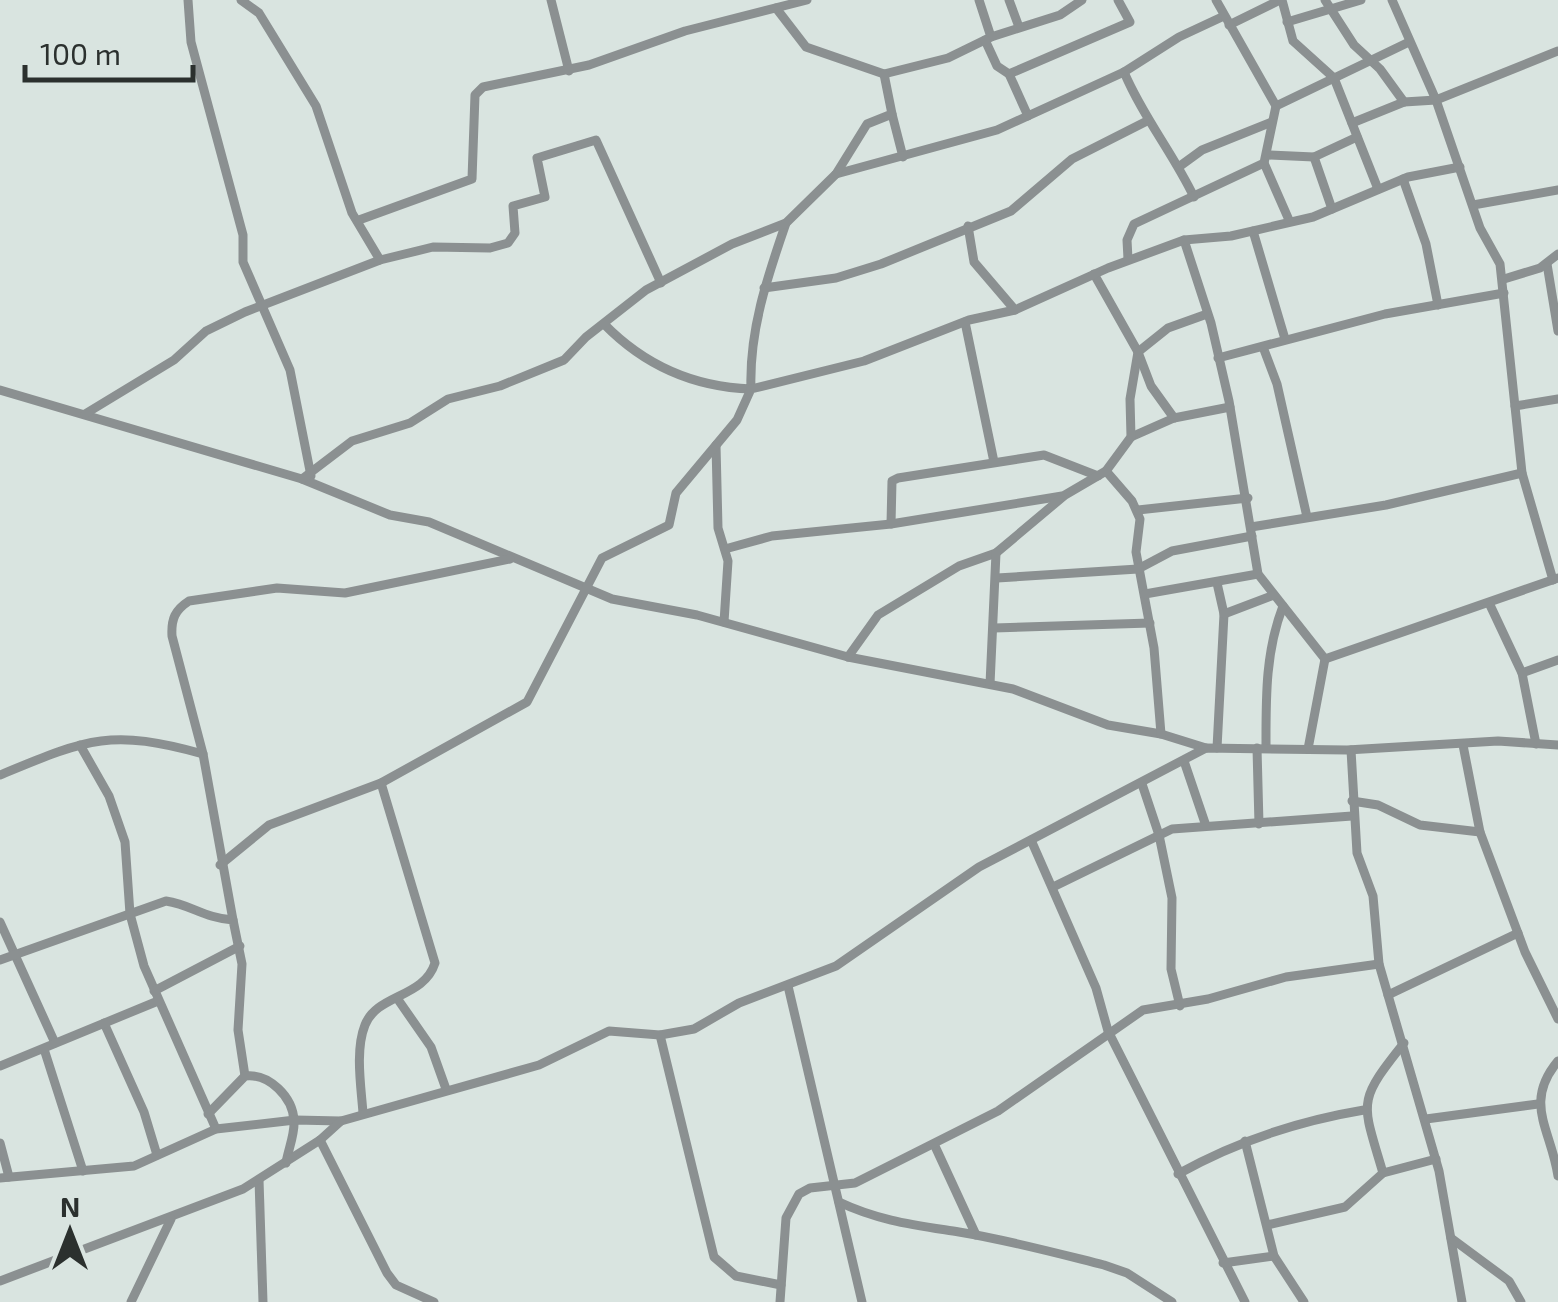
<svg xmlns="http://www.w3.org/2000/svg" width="1558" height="1302" font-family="'Exo 2',sans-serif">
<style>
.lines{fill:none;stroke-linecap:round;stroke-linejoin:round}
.minor{stroke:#8b9091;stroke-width:9}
</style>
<rect width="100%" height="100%" fill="#d9e4e0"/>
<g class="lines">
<g class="minor">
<path d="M 188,0 L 191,42 L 243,235 L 243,262 L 290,370 L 311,476"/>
<path d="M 241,0 L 259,13 L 316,106 L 352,213 L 380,260"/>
<path d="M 551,0 L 569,71"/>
<path d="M 979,0 L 991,37"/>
<path d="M 1009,0 L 1019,27"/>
<path d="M 1282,0 L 1293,41 L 1334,78 L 1378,189"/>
<path d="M 1325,0 L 1354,45 L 1380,69 L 1404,102"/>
<path d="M 1392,0 L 1436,100 L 1480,228 L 1500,264 L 1522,473 L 1553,580"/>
<path d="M 776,8 L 806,47 L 884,74 L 948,58 L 991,37 L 1060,15 L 1082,0"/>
<path d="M 1287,22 L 1361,0"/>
<path d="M 1229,25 L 1280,0"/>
<path d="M 985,40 L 997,66 L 1009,74 L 1028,116"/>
<path d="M 1124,72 C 1143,117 1173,153 1194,197"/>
<path d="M 1009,74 L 1130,22 L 1118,0"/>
<path d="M 1276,106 L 1407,43"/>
<path d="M 892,114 L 903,157"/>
<path d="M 1352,123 L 1404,102 L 1436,100 L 1558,51"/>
<path d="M 1269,155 L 1314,157 L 1357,137"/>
<path d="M 1314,157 L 1332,209"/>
<path d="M 1264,163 L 1289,220"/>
<path d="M 1180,166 L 1202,150 L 1272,122"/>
<path d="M 836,174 L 997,130 L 1124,72 L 1179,37 L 1224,16"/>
<path d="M 1403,179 L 1426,244 L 1438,305"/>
<path d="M 1473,205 L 1558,190"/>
<path d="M 359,220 L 472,179 L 475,95 L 483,87 L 589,65 L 685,31 L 807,0"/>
<path d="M 968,226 L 974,262 L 1015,310"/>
<path d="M 1253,231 L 1285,339"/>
<path d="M 1184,240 L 1211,323 L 1229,401 L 1258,574 L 1325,659"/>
<path d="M 1128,259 L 1127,240 L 1134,224 L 1264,163 L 1276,106 L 1216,0"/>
<path d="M 1547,264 L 1558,331"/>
<path d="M 1094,274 L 1138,352 L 1151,386 L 1174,418"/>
<path d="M 1504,279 L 1540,268 L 1558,254"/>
<path d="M 764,288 L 836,278 L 881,264 L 1011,211 L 1072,159 L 1147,121"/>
<path d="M 965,322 L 994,462"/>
<path d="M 604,324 C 644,365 694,387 751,389 C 749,331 767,278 786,223"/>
<path d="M 1263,347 L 1277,384 L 1307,517"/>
<path d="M 1218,358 L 1385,314 L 1504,293"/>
<path d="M 0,390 L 302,479 L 390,515 L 429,522 L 612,599 L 697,615 L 848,657 L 1013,689 L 1108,725 L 1161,734 L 1206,748"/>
<path d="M 1515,406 L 1558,399"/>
<path d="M 85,414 L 174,360 L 206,331 L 245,312 L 380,260 L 433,247 L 490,248 L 508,243 L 515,233 L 513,206 L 545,197 L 537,158 L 596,140 L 661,283"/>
<path d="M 1131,437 L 1174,418 L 1230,407"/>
<path d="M 716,445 L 718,528 L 728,561 L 724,622"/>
<path d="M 1106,471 L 1132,501 L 1140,519 L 1136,552 L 1154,648 L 1161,734"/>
<path d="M 302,479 L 352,441 L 410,423 L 448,399 L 500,386 L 564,360 L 586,337 L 646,290 L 732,244 L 786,223 L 836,174 L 867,124 L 892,114 L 884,74"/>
<path d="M 1138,510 L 1248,498"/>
<path d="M 891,524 L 892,481 L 898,478 L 1044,455 L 1098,476"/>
<path d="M 1251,527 L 1386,505 L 1522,473"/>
<path d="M 725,549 L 772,536 L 891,524 L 1062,496"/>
<path d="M 997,578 L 1138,569 L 1172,551 L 1252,536"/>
<path d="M 1217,583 L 1224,614 L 1217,748"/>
<path d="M 1145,594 L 1258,574"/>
<path d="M 1490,605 L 1522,673 L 1536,744"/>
<path d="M 1224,614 L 1274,595"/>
<path d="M 994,628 L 1150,623"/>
<path d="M 848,657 L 878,615 L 959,566 L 996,553 L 1065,495 L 1106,471 L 1131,437 L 1130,399 L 1138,352 L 1168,328 L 1207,314"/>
<path d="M 1325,659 L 1558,578"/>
<path d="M 1522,673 L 1558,660"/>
<path d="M 990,684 L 996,553"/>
<path d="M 80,745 L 109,796 L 125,842 L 130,914 L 144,966 L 216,1129"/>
<path d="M 1463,745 L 1480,832 L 1525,952 L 1558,1019"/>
<path d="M 1257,748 L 1259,824"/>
<path d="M 1266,748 C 1266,699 1265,653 1283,606"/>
<path d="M 1308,749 L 1325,659"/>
<path d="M 1351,750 L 1357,853 L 1373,896 L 1379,964 L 1439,1171 L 1462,1302"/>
<path d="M 1184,761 L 1205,823"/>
<path d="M 0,775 C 87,739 110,728 203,754"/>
<path d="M 1142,784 L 1159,835 L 1172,898 L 1171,969 L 1180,1006"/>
<path d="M 1352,801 L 1378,805 L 1420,825 L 1480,832"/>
<path d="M 1031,840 L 1096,988 L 1108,1031 L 1245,1302"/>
<path d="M 220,865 L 269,825 L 381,783 L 527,702 L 602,558 L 669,525 L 676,493 L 737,420 L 751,389 L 864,361 L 969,320 L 1015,310 L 1108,268 L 1184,240 L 1231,236 L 1313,217 L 1408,177 L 1460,167"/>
<path d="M 1053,887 L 1172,829 L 1352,816"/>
<path d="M 233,920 L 203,754 L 172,636 C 171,619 175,610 189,601 L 277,588 L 345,593 L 510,559"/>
<path d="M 0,922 L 55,1043"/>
<path d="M 0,960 L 166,901 C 192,905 204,918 233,920 L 242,964 L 238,1030 L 245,1076"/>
<path d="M 788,986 L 862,1302"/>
<path d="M 154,991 L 240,946"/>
<path d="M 1388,995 L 1518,933"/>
<path d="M 399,1001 L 431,1047 L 446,1089"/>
<path d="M 104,1023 L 144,1112 L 157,1155"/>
<path d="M 660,1035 L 714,1257 L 736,1276 L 781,1285"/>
<path d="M 44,1049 L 83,1171"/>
<path d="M 1558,1061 C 1523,1103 1551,1129 1558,1176"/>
<path d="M 0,1066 L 158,1001"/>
<path d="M 363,1113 C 361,1086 355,1050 365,1025 C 377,994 424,998 435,963 L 381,783"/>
<path d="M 208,1114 L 245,1076 C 269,1073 293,1097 294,1121 C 295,1134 288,1150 286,1163"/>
<path d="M 1426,1119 L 1538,1104"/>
<path d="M 320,1140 L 387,1273 L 396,1285 L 434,1302"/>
<path d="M 1245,1141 L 1274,1256 L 1304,1302"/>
<path d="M 0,1143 L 9,1177"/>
<path d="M 934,1144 L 976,1235"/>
<path d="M 1383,1173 C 1362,1101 1356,1103 1404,1043"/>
<path d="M 1178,1174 C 1237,1141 1298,1121 1364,1110"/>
<path d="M 0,1178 L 134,1166 L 216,1129 L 295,1120 L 341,1121 L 539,1065 L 609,1031 L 660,1035 L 694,1029 L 739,1003 L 836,966 L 979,867 L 1206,748 L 1347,750 L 1498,741 L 1558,745"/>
<path d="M 259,1180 L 263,1302"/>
<path d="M 839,1202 C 879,1221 915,1225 959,1232 C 1008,1240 1056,1253 1104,1265 L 1127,1273 L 1172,1302"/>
<path d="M 1267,1225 L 1345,1207 L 1383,1173 L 1436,1159"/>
<path d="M 1451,1238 L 1509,1281 L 1521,1302"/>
<path d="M 1223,1263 L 1274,1256"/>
<path d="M 0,1281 L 243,1189 L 320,1140 L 341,1121"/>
<path d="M 131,1302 L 171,1219"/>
<path d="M 780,1302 L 786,1218 L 799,1194 L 810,1188 L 855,1183 L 998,1111 L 1143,1010 L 1208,999 L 1286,977 L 1379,964"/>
</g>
</g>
<g transform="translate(70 1232)" stroke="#d9e4e0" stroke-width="8" paint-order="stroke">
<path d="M0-8L18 38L0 25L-18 38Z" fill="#2b302e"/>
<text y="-15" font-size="28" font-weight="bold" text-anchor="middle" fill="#2b302e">N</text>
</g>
<path d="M25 65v15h168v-15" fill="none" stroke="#2b302e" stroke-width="5"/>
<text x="40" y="65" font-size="30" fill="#2b302e" stroke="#d9e4e0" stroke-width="8" paint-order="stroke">100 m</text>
</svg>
